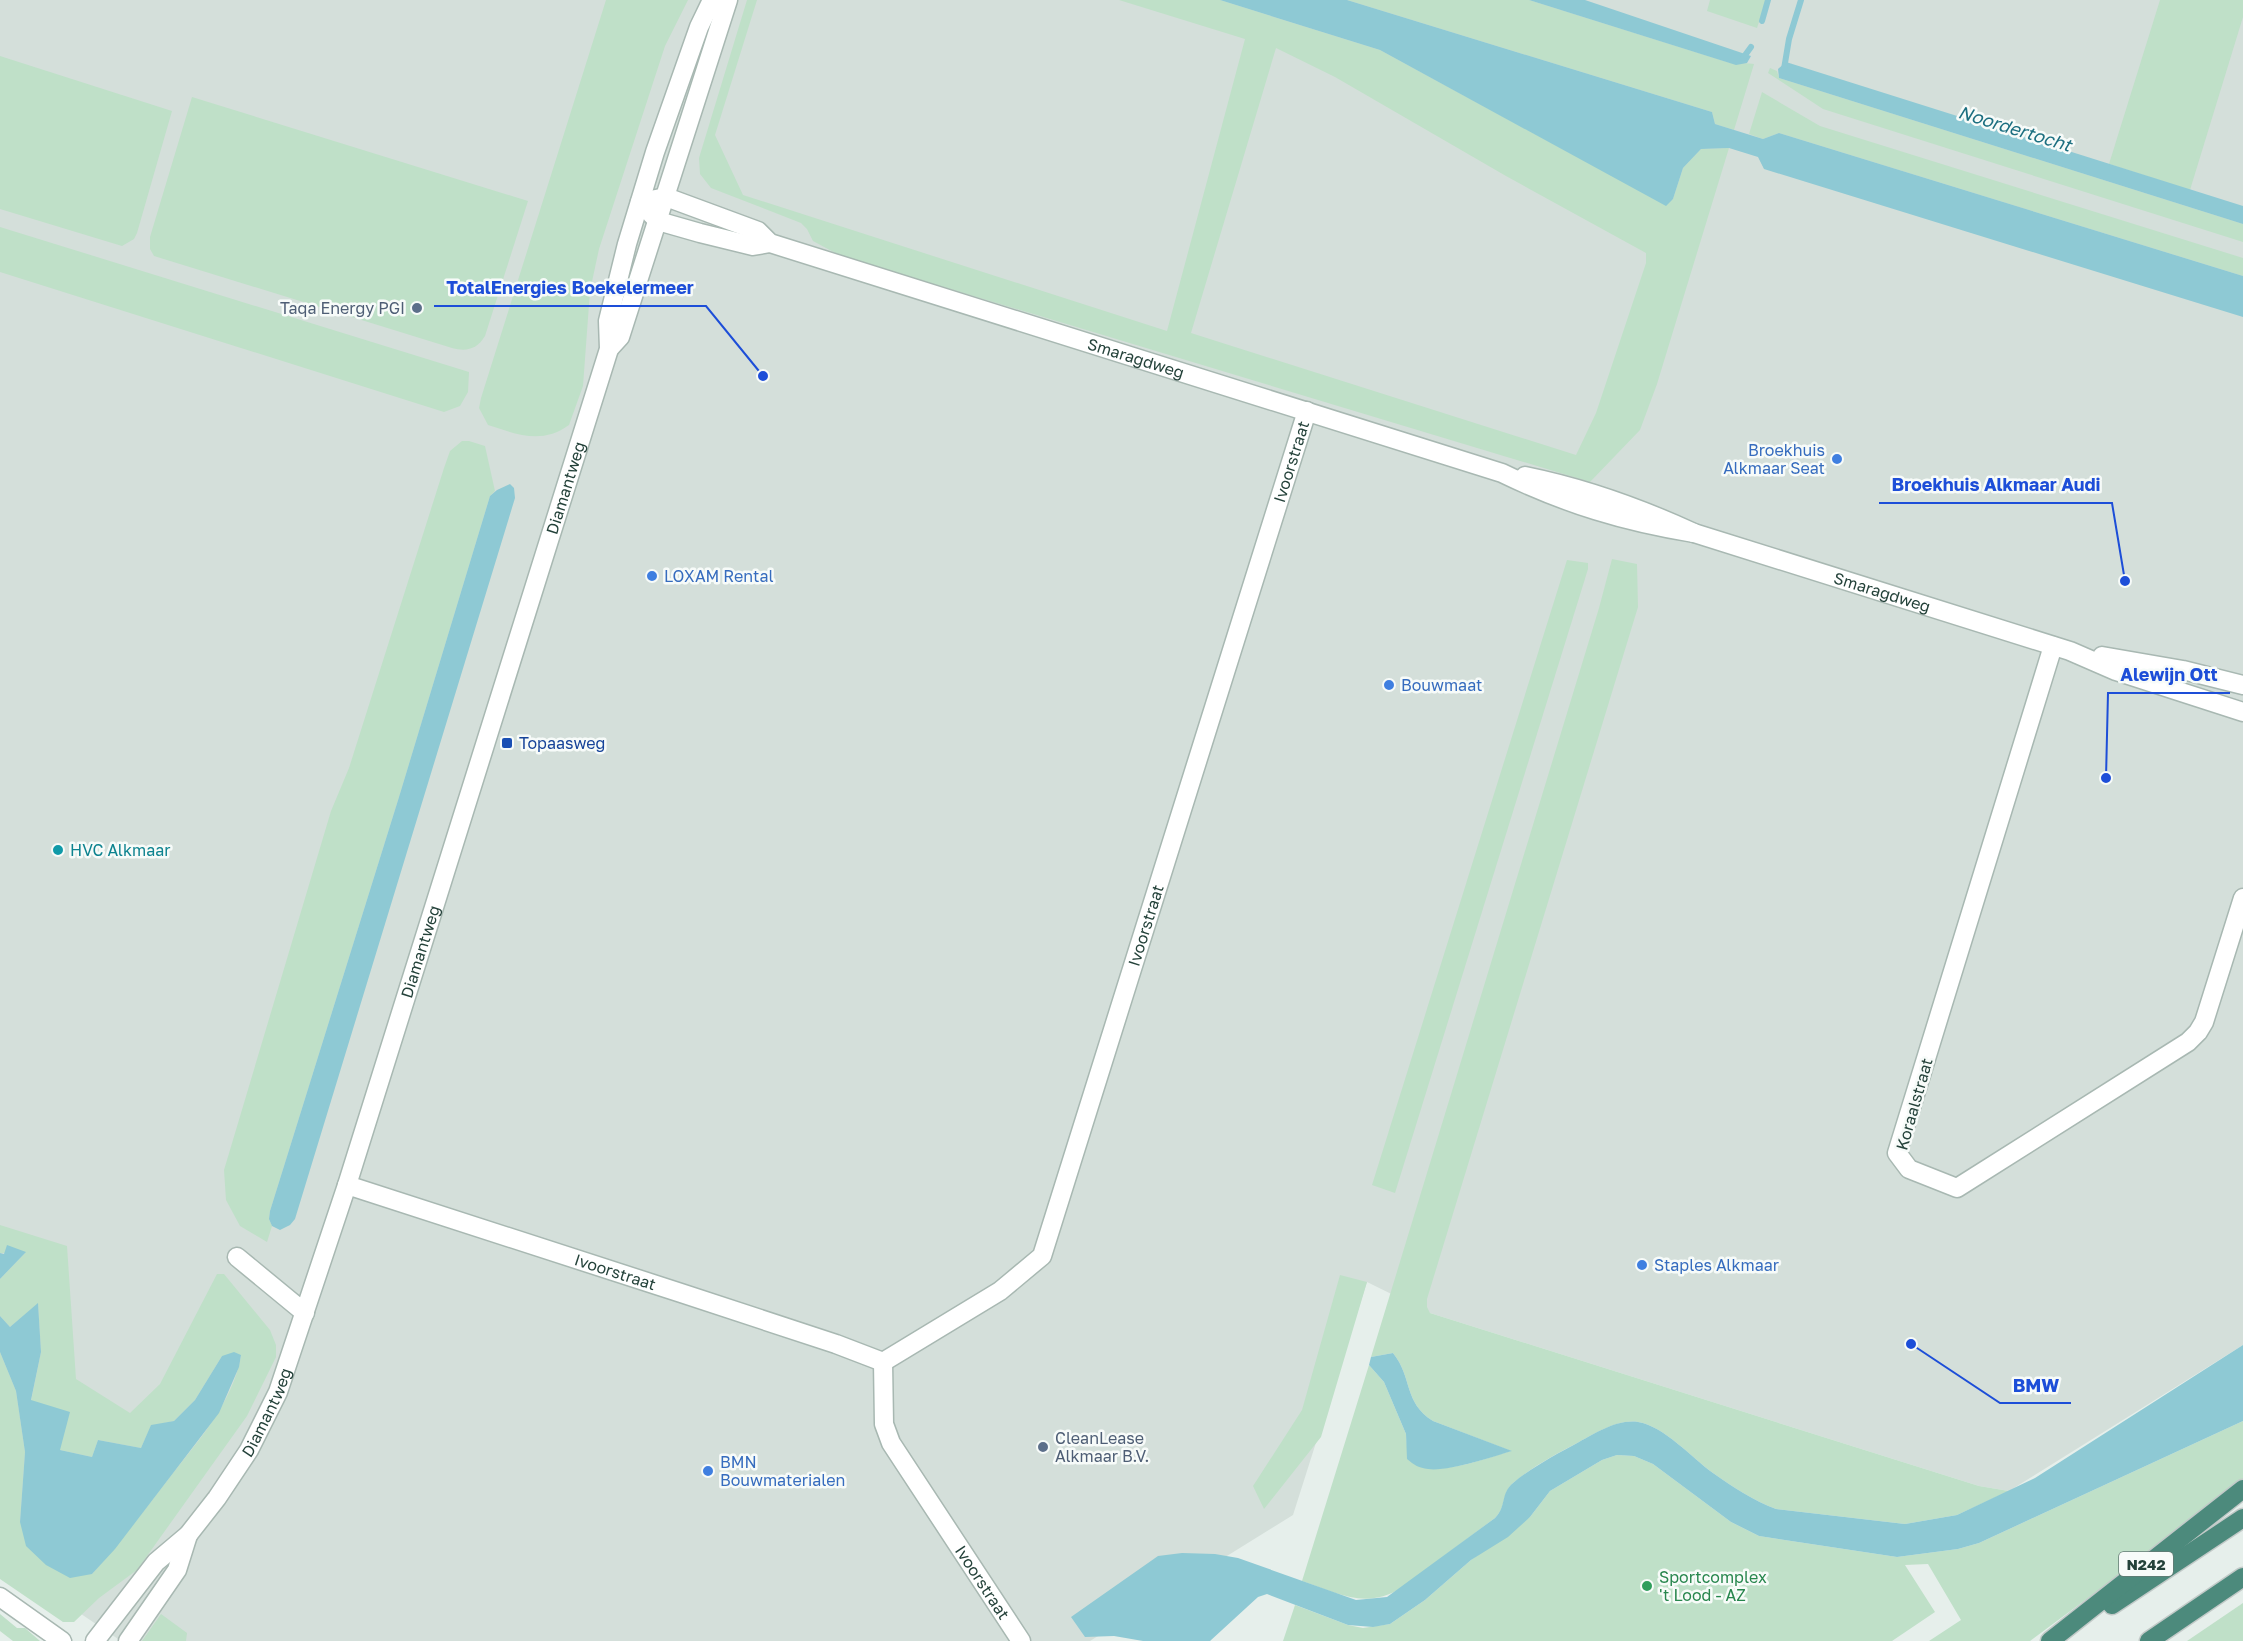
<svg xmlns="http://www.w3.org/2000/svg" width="2243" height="1641" font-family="'Golos Text',sans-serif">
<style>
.built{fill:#d4dfda}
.green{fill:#bfe0c8;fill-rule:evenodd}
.water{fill:#8ec9d4}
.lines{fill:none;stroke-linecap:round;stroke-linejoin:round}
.stream{stroke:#8ec9d4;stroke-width:6}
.minor-casing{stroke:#a8b8b2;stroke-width:21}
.tertiary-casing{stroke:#a8b8b2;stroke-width:21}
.trunk-casing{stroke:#c2cac8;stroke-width:21}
.minor{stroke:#fff;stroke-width:18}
.tertiary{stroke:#fff;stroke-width:18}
.trunk{stroke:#4c8a7c;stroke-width:18}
.service-dot{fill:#5c6f8a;stroke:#f7fbf9;stroke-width:2}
.shop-dot{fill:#3f7fe0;stroke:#f7fbf9;stroke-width:2}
.transit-dot{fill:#1a4fb4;stroke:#f7fbf9;stroke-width:2}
.culture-dot{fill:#0f9aa8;stroke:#f7fbf9;stroke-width:2}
.leisure-dot{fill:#2e9e5b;stroke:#f7fbf9;stroke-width:2}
.labels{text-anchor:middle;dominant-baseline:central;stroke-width:5;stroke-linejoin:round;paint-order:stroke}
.shield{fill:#f7fbf9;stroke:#637a73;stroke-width:1.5}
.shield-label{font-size:15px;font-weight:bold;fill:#24423a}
.service-label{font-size:16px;fill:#4e5e75;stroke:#f7fbf9;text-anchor:end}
.street-label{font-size:16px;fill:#24423a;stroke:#f7fbf9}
.shop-label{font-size:16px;fill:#366cbe;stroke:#f7fbf9;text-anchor:start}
.transit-label{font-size:16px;fill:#164399;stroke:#f7fbf9;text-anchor:start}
.culture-label{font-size:16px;fill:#0d838f;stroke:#f7fbf9;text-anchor:start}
.leisure-label{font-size:16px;fill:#27864d;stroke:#f7fbf9;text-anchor:start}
.water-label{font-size:18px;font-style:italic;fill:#1c6f80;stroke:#f7fbf9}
.leader{fill:none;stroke:#1d4ed8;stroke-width:2}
.callout-dot{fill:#1d4ed8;stroke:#f7fbf9;stroke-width:2}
.callout-label{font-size:18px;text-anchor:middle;font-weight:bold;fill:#1d4ed8;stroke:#f7fbf9;stroke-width:5;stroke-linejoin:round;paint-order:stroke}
</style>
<rect width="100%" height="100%" fill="#e6efeb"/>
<path class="built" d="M 0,0 L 2243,0 L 2243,1345 L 2009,1491 L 1979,1486 L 1430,1313 L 1367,1282 L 1293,1515 L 1090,1641 L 121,1641 L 0,1559 Z"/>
<g class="green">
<path d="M 606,0 L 688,0 L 665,46 L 599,249 L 590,291 L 583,386 L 569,425 C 542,445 516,434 488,425 L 479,408 L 481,398 Z"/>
<path d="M 747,0 L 757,0 L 715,135 L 743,195 L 1167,331 L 1245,39 L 1119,0 L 1220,0 L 1380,50 L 1666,205 L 1673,199 L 1683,168 L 1701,149 L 1729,148 L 1657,384 L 1640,430 L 1590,482 L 841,256 L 813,241 L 807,229 L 801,223 L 711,188 L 700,174 L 699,158 ZM 1276,48 L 1335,77 L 1506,176 L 1646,253 L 1646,263 L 1596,413 L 1576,455 L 1191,333 Z"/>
<path d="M 1347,0 L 1529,0 L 1727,62 C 1737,65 1744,62 1754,64 L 1734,130 L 1715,124 L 1712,112 Z"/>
<path d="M 1710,0 L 1766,0 L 1757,28 L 1707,11 Z"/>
<path d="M 2160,0 L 2243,0 L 2243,17 L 2190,190 L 2109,164 Z"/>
<path d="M 0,56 L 172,111 L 137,233 L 134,239 L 122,246 L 0,209 Z"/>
<path d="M 1770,68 L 1777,71 L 1779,78 L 2243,224 L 2243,242 L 1823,109 L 1768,73 Z"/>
<path d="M 1762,92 L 1820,126 L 2243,258 L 2243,276 L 1779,133 L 1763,139 L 1749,134 Z"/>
<path d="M 192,97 L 528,201 L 485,336 C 477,349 467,352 452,348 L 154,256 L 150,249 L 150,237 Z"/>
<path d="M 0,227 L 469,372 L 468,392 L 460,406 L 444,412 L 0,272 Z"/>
<path d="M 462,441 L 469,441 L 485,446 L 495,491 L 490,496 L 399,797 L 270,1211 L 269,1219 L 272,1226 L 267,1242 L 240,1226 L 226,1200 L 224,1170 L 331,811 L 349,768 L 444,468 L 450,451 Z"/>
<path d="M 1612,559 L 1637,564 L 1638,607 L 1427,1299 L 1427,1307 L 1430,1313 L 1979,1486 L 2009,1491 L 1957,1515 L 1905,1524 L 1776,1509 C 1754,1501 1733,1487 1713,1473 C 1692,1458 1664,1426 1638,1422 C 1618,1419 1596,1433 1579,1442 C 1556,1454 1532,1467 1513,1483 C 1501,1494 1507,1506 1495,1518 L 1401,1588 C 1366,1610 1337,1593 1302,1581 L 1369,1365 L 1384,1382 L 1406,1434 L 1408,1458 C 1431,1481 1482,1459 1511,1451 L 1433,1421 C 1403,1402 1413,1378 1393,1353 L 1371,1357 L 1599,608 Z"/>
<path d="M 1567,560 L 1588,563 L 1588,569 L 1395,1193 L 1372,1185 Z"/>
<path d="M 0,1225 L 67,1246 L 76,1379 L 130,1413 L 160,1384 L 217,1274 L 224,1274 L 270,1330 L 276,1345 L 276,1357 L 247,1416 L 137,1570 L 99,1598 L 74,1622 L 63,1622 L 0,1579 L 0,1352 L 16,1391 L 25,1452 L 20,1522 L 92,1574 C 119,1544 142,1513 167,1481 C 196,1443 232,1405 241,1356 L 222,1356 L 195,1400 L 174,1421 L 151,1426 L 141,1448 L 98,1440 L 92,1457 L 60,1450 L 31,1401 L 41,1352 L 38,1304 L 10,1327 L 0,1316 L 0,1279 L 25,1253 L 0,1253 Z"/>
<path d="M 1340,1275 L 1367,1282 L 1321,1437 L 1264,1509 L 1253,1486 L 1302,1410 Z"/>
<path d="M 2243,1421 L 2243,1483 L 2030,1641 L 1929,1641 L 1961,1620 L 1928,1564 L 1905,1565 L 1935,1612 L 1892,1641 L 1283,1641 L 1295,1605 L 1348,1625 L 1363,1628 L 1390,1624 L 1425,1600 L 1471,1560 L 1530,1517 L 1550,1491 L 1602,1460 L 1617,1455 L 1634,1456 L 1653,1464 L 1731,1522 L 1759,1536 L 1897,1557 L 1958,1549 L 1979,1543 Z"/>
<path d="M 2243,1603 L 2243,1641 L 2187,1641 Z"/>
<path d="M 0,1614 L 17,1628 L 25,1628 L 40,1641 L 13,1641 L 0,1631 Z"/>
<path d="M 161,1614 L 187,1633 L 186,1641 L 142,1641 Z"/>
</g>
<g class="water">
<path d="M 1220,0 L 1347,0 L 1712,112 L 1715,124 L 1763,139 L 1779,133 L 2243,276 L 2243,317 L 1764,169 L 1758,157 L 1729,148 L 1701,149 L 1683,168 L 1673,199 L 1666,206 L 1380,50 Z"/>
<path d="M 1529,0 L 1585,0 L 1751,56 L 1747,63 L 1736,65 Z"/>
<path d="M 1786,62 L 2243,206 L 2243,224 L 1779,78 L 1778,69 Z"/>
<path d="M 510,484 L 514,488 L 515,498 L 295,1219 L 290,1225 L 280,1230 L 272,1226 L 269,1219 L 270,1211 L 399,797 L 490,496 L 497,490 Z"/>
<path d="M 7,1245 L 26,1252 L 0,1279 L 0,1253 L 4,1254 Z"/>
<path d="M 38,1303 L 41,1352 L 31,1400 L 70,1412 L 60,1450 L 92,1457 L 98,1440 L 141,1448 L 151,1425 L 174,1421 L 195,1400 L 222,1356 L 234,1352 L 241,1355 L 239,1367 L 219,1413 L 115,1549 L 92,1574 L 70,1578 L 46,1565 L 26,1546 L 20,1522 L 25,1452 L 16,1391 L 0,1352 L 0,1316 L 10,1327 Z"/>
<path d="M 2243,1345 L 2243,1421 L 1979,1543 L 1958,1549 L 1897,1557 L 1759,1536 L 1731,1522 L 1653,1464 L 1634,1456 L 1617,1455 L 1602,1460 L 1550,1491 L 1530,1517 L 1508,1537 L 1471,1560 L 1425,1600 L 1390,1624 L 1373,1627 L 1348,1625 L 1267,1594 L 1258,1597 L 1210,1641 L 1143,1641 L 1114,1636 L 1085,1637 L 1071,1617 L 1158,1556 L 1182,1553 L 1215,1554 L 1238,1558 L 1356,1600 L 1387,1597 L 1495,1518 C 1507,1506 1500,1494 1513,1483 C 1532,1467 1557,1454 1579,1442 C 1596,1433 1617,1419 1638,1422 C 1664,1426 1692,1458 1713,1473 C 1733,1487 1754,1501 1776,1509 L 1905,1524 L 1957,1515 L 2035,1478 Z"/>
<path d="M 1393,1353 C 1413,1378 1403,1402 1433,1421 L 1512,1451 C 1492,1457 1447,1472 1428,1469 C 1419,1468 1414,1465 1407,1459 L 1406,1434 L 1384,1382 L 1369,1365 L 1371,1357 Z"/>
</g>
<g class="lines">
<g class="stream">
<path d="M 1762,21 L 1768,0"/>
<path d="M 1743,58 L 1751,47"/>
<path d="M 1784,69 L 1789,39 L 1801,0"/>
</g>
<defs>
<g id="minor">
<path d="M 2053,646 L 1897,1153 L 1909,1169 L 1957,1188 L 2188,1042 L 2198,1032 L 2204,1022 L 2243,898"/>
<path id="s1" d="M 347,1185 L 681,1293 L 836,1344 L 883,1362"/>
<path d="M 237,1257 L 305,1313"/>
<path id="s2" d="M 883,1362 L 1000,1291 L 1042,1256 L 1307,411"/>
<path id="s3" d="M 883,1362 L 884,1424 L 891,1443 L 1021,1641"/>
<path d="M 0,1597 L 62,1641"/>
</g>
<g id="tertiary">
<path id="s4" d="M 640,202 L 666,197 L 758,231 L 770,243 L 1502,473 C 1566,504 1625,522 1694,533"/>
<path d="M 651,214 L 658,221 L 700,233 L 753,246 L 770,243"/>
<path d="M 609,349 L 620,337 L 728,0"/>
<path id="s5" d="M 1525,476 C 1584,488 1640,508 1694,533 L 2070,651 L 2116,671 L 2243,712"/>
<path d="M 2102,656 L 2183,670 L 2243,685"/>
<path id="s6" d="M 95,1641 L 156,1562 L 188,1535 L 217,1498 L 249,1450 L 278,1392 L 347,1185 L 609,349 L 608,321 L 627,244 L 655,152 L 699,27 L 712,0"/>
<path d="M 128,1641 L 177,1570 L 188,1535"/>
</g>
<g id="trunk">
<path d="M 2112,1605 L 2243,1518"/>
<path d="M 2050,1641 L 2243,1489"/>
<path d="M 2149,1641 L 2243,1577"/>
</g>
</defs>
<use href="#minor" class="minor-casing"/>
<use href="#tertiary" class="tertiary-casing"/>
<use href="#trunk" class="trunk-casing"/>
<use href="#minor" class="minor"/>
<use href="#tertiary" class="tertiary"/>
<use href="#trunk" class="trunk"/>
</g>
<g class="service-dot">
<circle cx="417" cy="308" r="6"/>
<circle cx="1043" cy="1447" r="6"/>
</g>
<g class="shop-dot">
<circle cx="1837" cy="459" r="6"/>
<circle cx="652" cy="576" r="6"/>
<circle cx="1389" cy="685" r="6"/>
<circle cx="1642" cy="1265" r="6"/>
<circle cx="708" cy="1471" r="6"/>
</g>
<rect class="transit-dot" x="501" y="737" width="12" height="12" rx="3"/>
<circle class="culture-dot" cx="58" cy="850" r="6"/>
<circle class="leisure-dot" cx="1647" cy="1586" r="6"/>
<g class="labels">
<rect class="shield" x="2119" y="1552" width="54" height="24" rx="4.5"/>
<g class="shield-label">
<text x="2146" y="1564">N242</text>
</g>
<g class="service-label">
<text x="405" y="308">Taqa Energy PGI</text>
<text x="1055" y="1438" text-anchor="start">CleanLease<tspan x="1055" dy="18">Alkmaar B.V.</tspan></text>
</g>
<g class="street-label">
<text stroke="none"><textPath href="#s4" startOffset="525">Smaragdweg</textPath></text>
<text stroke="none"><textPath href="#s2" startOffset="1024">Ivoorstraat</textPath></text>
<text stroke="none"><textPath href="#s6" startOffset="1260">Diamantweg</textPath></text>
<text stroke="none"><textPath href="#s5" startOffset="376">Smaragdweg</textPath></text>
<text stroke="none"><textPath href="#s2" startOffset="538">Ivoorstraat</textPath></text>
<text stroke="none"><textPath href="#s6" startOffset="774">Diamantweg</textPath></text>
<text transform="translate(1914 1104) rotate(-74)">Koraalstraat</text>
<text stroke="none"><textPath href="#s1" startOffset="282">Ivoorstraat</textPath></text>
<text stroke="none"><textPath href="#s6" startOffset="288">Diamantweg</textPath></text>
<text stroke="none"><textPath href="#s3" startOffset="249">Ivoorstraat</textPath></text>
</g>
<g class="shop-label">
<text x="1825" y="450" text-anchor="end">Broekhuis<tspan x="1825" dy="18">Alkmaar Seat</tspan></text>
<text x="664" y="576">LOXAM Rental</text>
<text x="1401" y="685">Bouwmaat</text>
<text x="1654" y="1265">Staples Alkmaar</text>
<text x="720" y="1462">BMN<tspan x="720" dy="18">Bouwmaterialen</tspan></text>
</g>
<g class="transit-label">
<text x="519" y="743">Topaasweg</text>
</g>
<g class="culture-label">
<text x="70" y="850">HVC Alkmaar</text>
</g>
<g class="leisure-label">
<text x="1659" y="1577">Sportcomplex<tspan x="1659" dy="18">'t Lood - AZ</tspan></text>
</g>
<g class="water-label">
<text transform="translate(2015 128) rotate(17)">Noordertocht</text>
</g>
</g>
<path class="leader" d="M763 376L706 306H434M2125 581L2112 503H1879M2106 778L2108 693H2230M1911 1344L2000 1403H2071"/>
<g class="callout-dot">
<circle cx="763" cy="376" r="6"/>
<circle cx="2125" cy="581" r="6"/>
<circle cx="2106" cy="778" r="6"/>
<circle cx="1911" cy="1344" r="6"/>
</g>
<g class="callout-label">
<text x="570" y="294">TotalEnergies Boekelermeer</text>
<text x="1996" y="491">Broekhuis Alkmaar Audi</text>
<text x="2169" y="681">Alewijn Ott</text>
<text x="2036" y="1392">BMW</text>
</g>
</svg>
